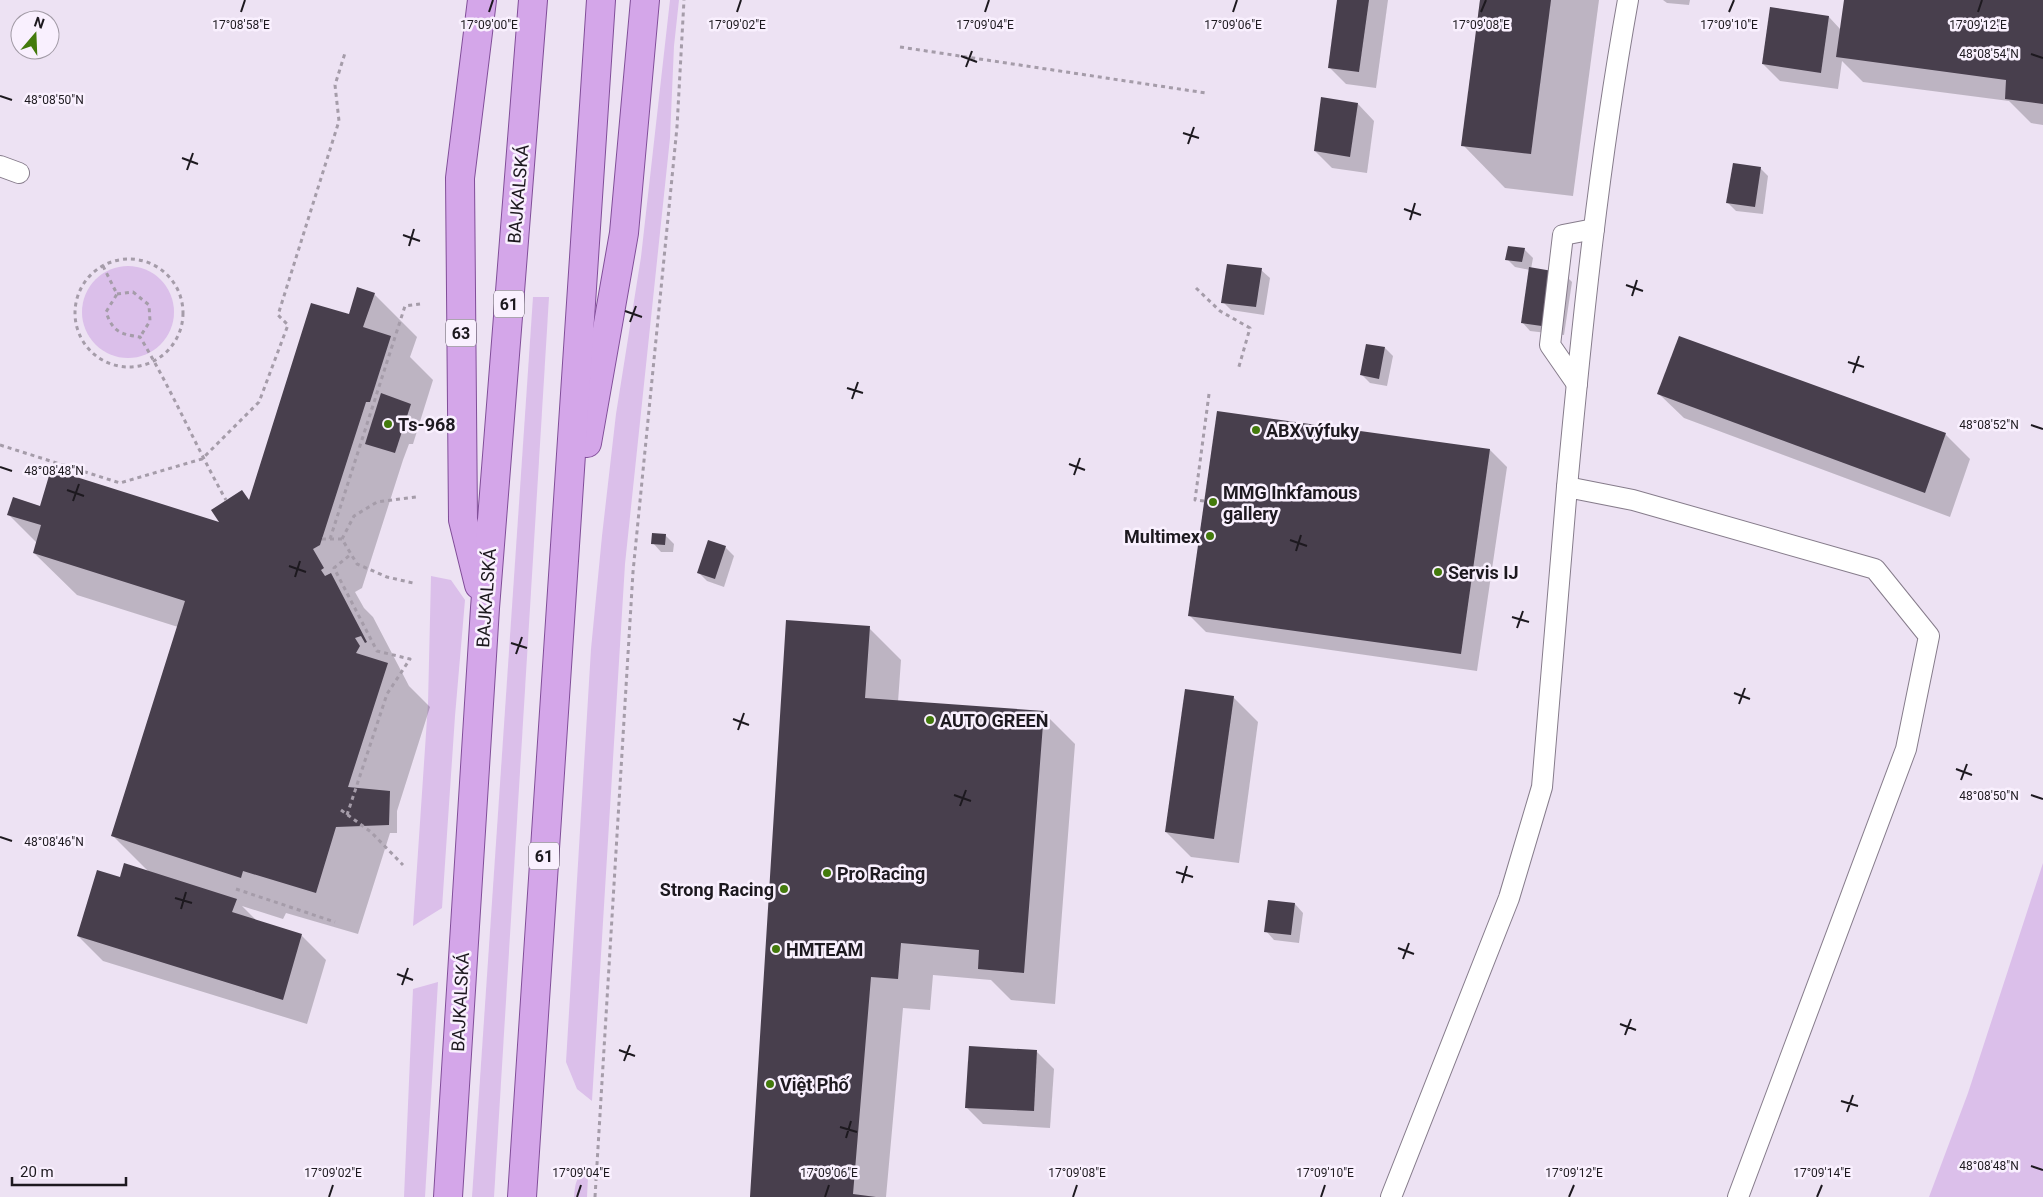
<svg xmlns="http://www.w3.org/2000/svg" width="2043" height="1197" font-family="Roboto,sans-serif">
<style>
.green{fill:#dbbfea}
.shadow{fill:#0003}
.building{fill:#483f4d}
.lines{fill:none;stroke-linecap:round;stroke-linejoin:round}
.service-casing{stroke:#867c8b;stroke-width:22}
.primary-casing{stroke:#814e99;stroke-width:30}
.path{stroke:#a59ca9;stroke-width:3;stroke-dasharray:4 4;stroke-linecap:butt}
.service{stroke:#fff;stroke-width:20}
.primary{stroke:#d4a6e9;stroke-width:28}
.ticks{fill:none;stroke:#1d191f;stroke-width:2}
.poi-dot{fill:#437a0c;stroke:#f9f0fe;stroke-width:2}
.labels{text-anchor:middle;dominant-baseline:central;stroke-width:5;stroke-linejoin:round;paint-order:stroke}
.shield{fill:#f9f0fe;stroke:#5f5a62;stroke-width:1}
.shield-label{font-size:16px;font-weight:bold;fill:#1d191f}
.street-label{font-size:18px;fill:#1d191f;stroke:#f9f0fe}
.poi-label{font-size:18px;font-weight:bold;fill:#1d191f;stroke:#f9f0fe;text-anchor:start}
.ticks-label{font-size:12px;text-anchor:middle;fill:#1d191f;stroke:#f9f0fe;stroke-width:5;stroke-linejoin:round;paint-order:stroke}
</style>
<rect width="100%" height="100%" fill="#ede2f3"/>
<g class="green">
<path d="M 670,0 L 679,0 L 674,46 L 670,138 L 625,564 L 592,1101 L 577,1089 L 566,1062 L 591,649 L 602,536 L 616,414 L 641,257 Z"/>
<circle cx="128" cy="312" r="46"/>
<path d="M 533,297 L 549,297 L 494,1197 L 472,1197 Z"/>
<path d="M 431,576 L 451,580 L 465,600 L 455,716 L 442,908 L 413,926 L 428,704 Z"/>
<path d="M 2043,863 L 2043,1197 L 1929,1197 L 1968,1093 Z"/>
<path d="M 438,982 L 425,1197 L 404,1197 L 413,989 Z"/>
<path d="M 586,1169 L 588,1177 L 587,1197 L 574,1197 C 575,1184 576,1177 586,1169 Z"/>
</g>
<g class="shadow">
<path d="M 1338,0 L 1388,0 L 1376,88 L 1346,84 L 1329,67 Z"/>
<path d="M 1480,0 L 1599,0 L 1573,196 L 1505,188 L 1463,145 Z"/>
<path d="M 1663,0 L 1690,0 L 1689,5 L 1667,3 Z"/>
<path d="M 1845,0 L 2043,0 L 2043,125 L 2031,123 L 2009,101 L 1863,82 L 1842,61 L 1838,89 L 1780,81 L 1763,64 L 1772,9 L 1829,17 L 1841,30 Z"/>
<path d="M 1358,104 L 1374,121 L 1367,173 L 1332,168 L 1315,151 Z"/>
<path d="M 1760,168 L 1768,176 L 1763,214 L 1736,211 L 1727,202 Z"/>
<path d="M 1524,249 L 1533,258 L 1531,269 L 1564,274 L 1572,282 L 1564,335 L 1530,331 L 1522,322 L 1530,270 L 1515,267 L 1507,259 Z"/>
<path d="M 1261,270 L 1270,278 L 1264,315 L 1231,310 L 1223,302 Z"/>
<path d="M 374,294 L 417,337 L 410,357 L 433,380 L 413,444 L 409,444 L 403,460 L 362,588 L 355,592 L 364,608 L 373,617 L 409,686 L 430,707 L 397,811 L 397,833 L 390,833 L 358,934 L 286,913 L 283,919 L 242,906 L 257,921 L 301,935 L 326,960 L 307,1024 L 103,961 L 78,936 L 121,878 L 150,873 L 112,835 L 178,627 L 77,595 L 34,553 L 37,543 L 9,515 L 40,508 L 223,524 L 241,492 L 250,501 L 350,316 Z"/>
<path d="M 1385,348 L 1393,356 L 1387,386 L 1370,383 L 1362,375 Z"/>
<path d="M 1659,394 L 1945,434 L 1970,459 L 1950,517 L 1684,418 Z"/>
<path d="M 1490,450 L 1507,467 L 1477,671 L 1206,632 L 1189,615 Z"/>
<path d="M 665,535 L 674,544 L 673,552 L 661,552 L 653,543 Z"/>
<path d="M 725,547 L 734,556 L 724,587 L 707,581 L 699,573 Z"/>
<path d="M 869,628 L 901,660 L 898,702 L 1043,712 L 1075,744 L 1055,1004 L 1011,1000 L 991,980 L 933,975 L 930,1010 L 903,1008 L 886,1197 L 751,1197 Z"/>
<path d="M 1233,697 L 1258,722 L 1239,863 L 1191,857 L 1166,832 Z"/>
<path d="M 1269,901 L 1295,904 L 1303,913 L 1299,943 L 1274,940 L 1266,931 Z"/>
<path d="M 1037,1052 L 1054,1069 L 1050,1128 L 983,1124 L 966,1107 Z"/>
</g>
<g class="building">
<path d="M 1337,0 L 1369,0 L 1359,72 L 1328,68 Z"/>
<path d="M 1480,0 L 1551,0 L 1531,154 L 1461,146 Z"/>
<path d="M 1844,0 L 2043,0 L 2043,104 L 2005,99 L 2006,80 L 1836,57 Z"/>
<path d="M 1770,7 L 1829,16 L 1821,73 L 1762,64 Z"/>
<path d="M 1321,97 L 1358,103 L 1350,157 L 1314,151 Z"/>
<path d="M 1733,163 L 1761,167 L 1755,207 L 1726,203 Z"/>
<path d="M 1508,246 L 1525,248 L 1522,262 L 1505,260 Z"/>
<path d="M 1227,264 L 1262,268 L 1256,307 L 1221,303 Z"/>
<path d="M 1529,267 L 1564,273 L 1556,328 L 1521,323 Z"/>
<path d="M 357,287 L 375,293 L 363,327 L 391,336 L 370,402 L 366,402 L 320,545 L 313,549 L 324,568 L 321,570 L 325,576 L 331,573 L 367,642 L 365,643 L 361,636 L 355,638 L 360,646 L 356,653 L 388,663 L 348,787 L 390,791 L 389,825 L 336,827 L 316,893 L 243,871 L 241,878 L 111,836 L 185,601 L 33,553 L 41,525 L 7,515 L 13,497 L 40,506 L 51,469 L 219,522 L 211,510 L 242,490 L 249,500 L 311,303 L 349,314 Z"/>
<path d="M 1679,336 L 1946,433 L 1925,493 L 1657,394 Z"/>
<path d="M 1366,344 L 1385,347 L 1379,379 L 1360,375 Z"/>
<path d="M 381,393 L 411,404 L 395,453 L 365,444 Z"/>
<path d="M 1217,411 L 1490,449 L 1461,654 L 1188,616 Z"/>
<path d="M 652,533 L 666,534 L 665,545 L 651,544 Z"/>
<path d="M 708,540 L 726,546 L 715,579 L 697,573 Z"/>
<path d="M 786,620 L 870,626 L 865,698 L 1044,711 L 1024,973 L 978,969 L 979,950 L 901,943 L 898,979 L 871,977 L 853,1194 L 876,1197 L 750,1197 Z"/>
<path d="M 1185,689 L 1234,696 L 1214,839 L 1165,832 Z"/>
<path d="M 124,863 L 237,899 L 232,912 L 302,934 L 283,1000 L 77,936 L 97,870 L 120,877 Z"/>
<path d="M 1268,900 L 1295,903 L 1291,935 L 1264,932 Z"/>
<path d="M 969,1046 L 1037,1050 L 1034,1111 L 965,1108 Z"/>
</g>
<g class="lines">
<defs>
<g id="service">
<path d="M 0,166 L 19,173"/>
<path d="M 1577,384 L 1550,345 L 1563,235 L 1594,229"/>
<path d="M 1567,487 C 1582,324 1599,161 1628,0"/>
<path d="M 1391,1197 L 1509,898 L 1542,787 L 1567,487 L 1633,500 L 1875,569 L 1929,636 L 1906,749 L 1738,1197"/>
</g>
<g id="primary">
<path d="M 587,443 L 624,233 L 645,0"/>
<path d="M 479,585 L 463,520 L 460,178 L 482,0"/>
<path d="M 448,1197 L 485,608 L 533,0"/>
<path d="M 522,1197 L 601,0"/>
</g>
</defs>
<use href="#service" class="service-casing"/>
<use href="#primary" class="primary-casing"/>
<g class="path">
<path d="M 900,47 L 1206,93"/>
<circle cx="129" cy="313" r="54"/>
<path d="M 103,266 L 117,294 L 106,312 C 113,332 120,334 140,337 C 172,390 196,447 226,500"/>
<path d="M 1196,288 L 1220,311 L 1250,328 L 1238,370"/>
<path d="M 117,294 L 133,292 L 149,305 L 150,321 L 140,337"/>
<path d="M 0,445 L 120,483 L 202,459 L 259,402 L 288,325 L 278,315 L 339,121 L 335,85 L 345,53"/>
<path d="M 1204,501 L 1195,500 L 1209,394"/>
<path d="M 322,539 L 342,539 L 357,564 L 387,577 L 413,583"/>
<path d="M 330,539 L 405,306 L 420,304"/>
<path d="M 342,539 L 354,516 L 377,502 L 416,497"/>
<path d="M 341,810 L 371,832 L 403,865"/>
<path d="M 347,815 L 387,694 L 410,659 L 377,651 L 334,568 L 350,555"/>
<path d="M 236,889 L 335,922"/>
<path d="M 595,1197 L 633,572 L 677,127 L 684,0"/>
</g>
<use href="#service" class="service"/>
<use href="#primary" class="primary"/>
</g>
<path class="ticks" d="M 241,12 L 245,0M 489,12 L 493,0M 737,12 L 741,0M 985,12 L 989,0M 1233,12 L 1237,0M 1481,12 L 1486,0M 1729,12 L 1734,0M 1978,12 L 1982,0M 2031,54 L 2043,58M 961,56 L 977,62M 966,67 L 972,51M 0,96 L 12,100M 1183,133 L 1199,138M 1188,144 L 1194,127M 182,158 L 198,164M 187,170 L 193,153M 1404,209 L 1421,215M 1410,220 L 1415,203M 403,235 L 420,241M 409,246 L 414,229M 1626,285 L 1643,291M 1632,296 L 1637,280M 625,311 L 642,317M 630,322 L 636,306M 1848,362 L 1864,367M 1853,373 L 1859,356M 847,388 L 863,393M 852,399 L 858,382M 2031,425 L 2043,429M 1069,464 L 1085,470M 0,467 L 12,471M 1074,475 L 1080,458M 67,490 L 84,496M 73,501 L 79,484M 1290,540 L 1307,546M 1296,551 L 1301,535M 289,566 L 306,572M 295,577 L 300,561M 1512,617 L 1529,622M 1517,628 L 1523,611M 511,643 L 527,648M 516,654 L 522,637M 1734,693 L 1750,699M 1739,704 L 1745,688M 733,719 L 749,725M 738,730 L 744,713M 1956,769 L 1972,775M 1961,780 L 1967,764M 954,795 L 971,801M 2031,795 L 2043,799M 960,806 L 966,790M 0,837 L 12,841M 1176,872 L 1193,877M 1182,883 L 1187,866M 175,898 L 192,903M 181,909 L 186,892M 1398,948 L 1414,954M 1403,959 L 1409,943M 397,974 L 413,980M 402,985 L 408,968M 1620,1024 L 1636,1030M 1625,1035 L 1631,1019M 619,1050 L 635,1056M 624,1061 L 630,1045M 1841,1101 L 1858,1106M 1847,1112 L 1853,1095M 840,1127 L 857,1132M 846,1138 L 851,1121M 2031,1166 L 2043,1170M 329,1197 L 333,1185M 577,1197 L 581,1185M 825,1197 L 829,1185M 1073,1197 L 1077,1185M 1321,1197 L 1325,1185M 1569,1197 L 1574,1185M 1817,1197 L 1822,1185"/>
<g class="poi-dot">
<circle cx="388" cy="424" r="5"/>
<circle cx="1256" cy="430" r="5"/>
<circle cx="1213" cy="502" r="5"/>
<circle cx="1210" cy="536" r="5"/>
<circle cx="1438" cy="572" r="5"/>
<circle cx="930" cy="720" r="5"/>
<circle cx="827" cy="873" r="5"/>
<circle cx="784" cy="889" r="5"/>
<circle cx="776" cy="949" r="5"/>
<circle cx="770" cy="1084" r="5"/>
</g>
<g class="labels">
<g class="shield">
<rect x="494" y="290.5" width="30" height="27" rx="4"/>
<rect x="446" y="319.5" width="30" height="27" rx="4"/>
<rect x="529" y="842.5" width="30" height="27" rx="4"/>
</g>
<g class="shield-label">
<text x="509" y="304">61</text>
<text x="461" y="333">63</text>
<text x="544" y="856">61</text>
</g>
<g class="street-label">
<text transform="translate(518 194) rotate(-85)">BAJKALSKÁ</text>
<text transform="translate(486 598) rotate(-86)">BAJKALSKÁ</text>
<text transform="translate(460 1002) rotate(-87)">BAJKALSKÁ</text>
</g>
<g class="poi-label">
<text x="398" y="424">Ts-968</text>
<text x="1266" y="430">ABX výfuky</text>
<text x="1223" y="492">MMG Inkfamous<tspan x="1223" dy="21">gallery</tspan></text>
<text x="1200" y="536" text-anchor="end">Multimex</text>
<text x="1448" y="572">Servis IJ</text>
<text x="940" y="720">AUTO GREEN</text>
<text x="837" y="873">Pro Racing</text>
<text x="774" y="889" text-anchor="end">Strong Racing</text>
<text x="786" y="949">HMTEAM</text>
<text x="780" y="1084">Việt Phố</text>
</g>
</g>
<g class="ticks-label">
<text x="241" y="29">17°08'58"E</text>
<text x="1729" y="29">17°09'10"E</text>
<text x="489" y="29">17°09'00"E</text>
<text x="737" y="29">17°09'02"E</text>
<text x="985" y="29">17°09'04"E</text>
<text x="1233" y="29">17°09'06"E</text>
<text x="1481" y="29">17°09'08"E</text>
<text x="1978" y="29">17°09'12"E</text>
<text x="1989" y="58">48°08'54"N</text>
<text x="54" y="104">48°08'50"N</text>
<text x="1989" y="429">48°08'52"N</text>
<text x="54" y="475">48°08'48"N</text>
<text x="1989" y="800">48°08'50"N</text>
<text x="54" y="846">48°08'46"N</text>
<text x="1989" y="1170">48°08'48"N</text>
<text x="333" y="1177">17°09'02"E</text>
<text x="581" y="1177">17°09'04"E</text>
<text x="829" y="1177">17°09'06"E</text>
<text x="1077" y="1177">17°09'08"E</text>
<text x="1325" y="1177">17°09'10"E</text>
<text x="1574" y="1177">17°09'12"E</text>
<text x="1822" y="1177">17°09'14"E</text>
</g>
<g transform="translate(35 35) rotate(19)"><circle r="24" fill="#f9f0fe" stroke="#a19aa5"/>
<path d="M0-4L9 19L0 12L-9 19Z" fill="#437a0c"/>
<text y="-8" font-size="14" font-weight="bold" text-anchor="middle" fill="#1d191f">N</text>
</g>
<path d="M12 1177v8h114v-8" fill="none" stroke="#1d191f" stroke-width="2.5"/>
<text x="20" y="1177" font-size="15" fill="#1d191f" stroke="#f9f0fe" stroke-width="4" paint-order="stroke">20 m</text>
</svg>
